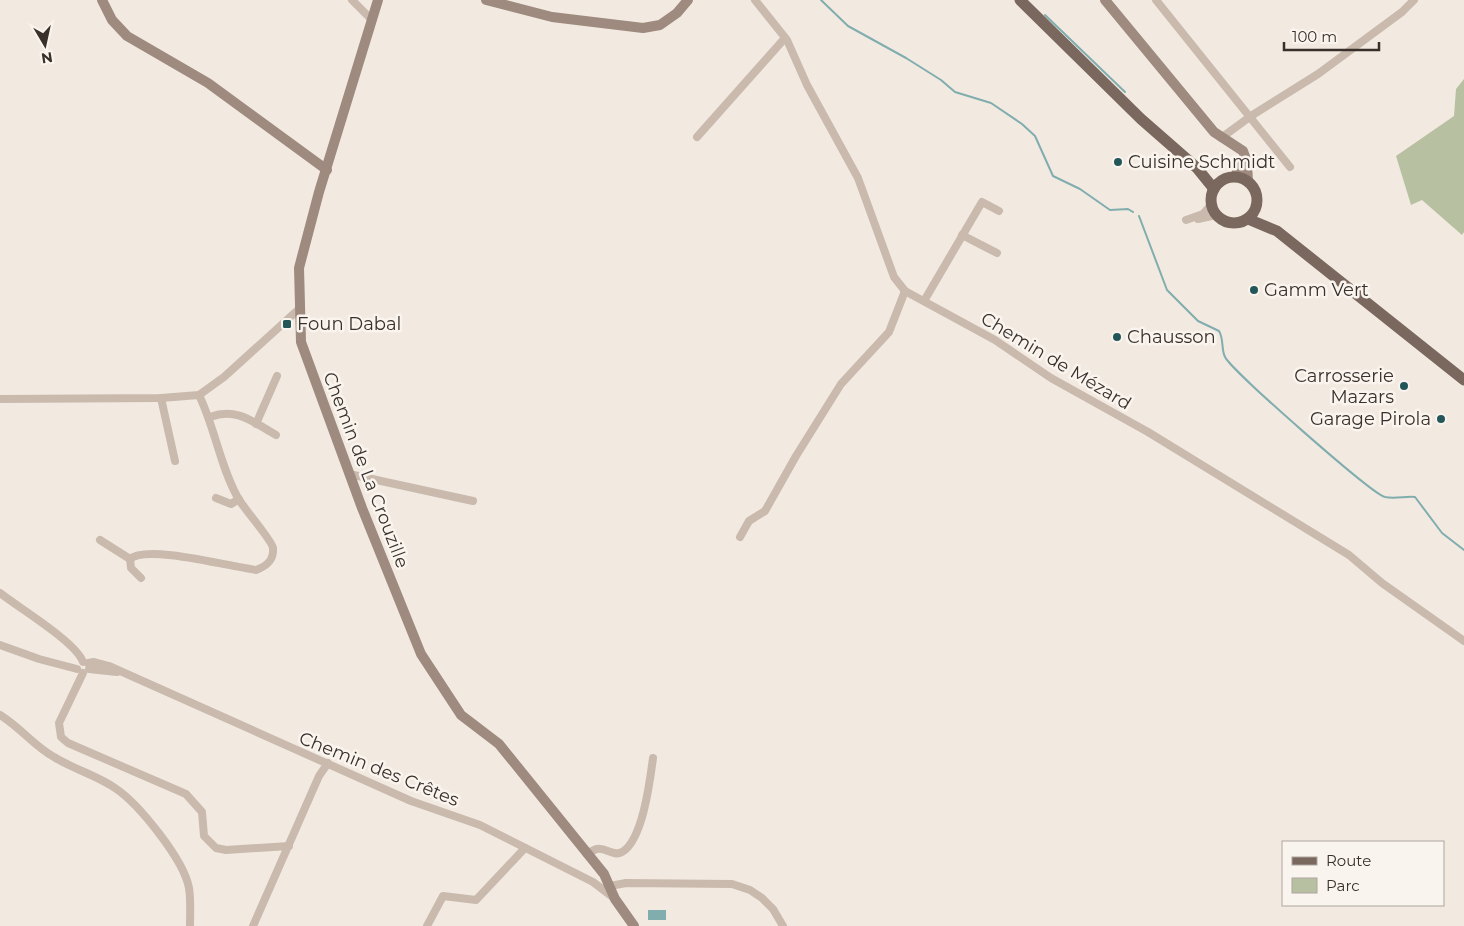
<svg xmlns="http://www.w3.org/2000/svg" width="1464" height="926" font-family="Montserrat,sans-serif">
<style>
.green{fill:#b7c1a1}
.water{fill:#81adae}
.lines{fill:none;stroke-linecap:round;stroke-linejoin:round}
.stream{stroke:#81adae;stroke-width:2}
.street{stroke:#cabaad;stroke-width:8}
.secondary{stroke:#9e8a7e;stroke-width:10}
.primary{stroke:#7a675d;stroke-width:11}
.poi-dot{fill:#235659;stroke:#faf4ee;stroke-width:2}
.labels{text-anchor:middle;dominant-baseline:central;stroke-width:5;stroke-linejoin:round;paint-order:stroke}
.poi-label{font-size:18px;fill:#39302b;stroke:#faf4ee;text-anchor:start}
.street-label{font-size:18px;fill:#39302b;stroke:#faf4ee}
</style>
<rect width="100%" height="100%" fill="#f2eae1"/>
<path class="green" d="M 1464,79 L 1464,232 L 1462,235 L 1422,200 L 1411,205 L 1396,156 L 1454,116 L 1456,89 Z"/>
<rect class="water" x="648" y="910" width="18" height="10"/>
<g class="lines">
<g class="stream">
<path d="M 821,0 L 848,26 L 906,58 L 941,80 L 955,92 L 991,103 L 1022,124 L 1035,136 L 1053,176 L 1080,189 L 1110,210 L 1128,209 L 1133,212"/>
<path d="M 1045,15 L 1125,92"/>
<path d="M 1139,216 L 1167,290 L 1198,321 L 1219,331 C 1224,339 1221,349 1225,357 C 1232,371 1372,494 1385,497 C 1395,499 1406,496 1415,497 L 1442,533 L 1464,550"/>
</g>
<g class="street">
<path d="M 352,0 L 372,20"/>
<path d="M 755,0 L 787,40 L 807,85 L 858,178 L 894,277 L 905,291 L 995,340 L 1051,378 L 1148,432 L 1349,555 L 1382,583 L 1464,641"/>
<path d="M 1156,0 L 1290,167"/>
<path d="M 697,137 L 785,38"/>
<path d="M 1221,138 L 1251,116 L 1318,74 L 1402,12 L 1414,0"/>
<path d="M 1198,219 L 1216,215"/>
<path d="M 1186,220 L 1203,214 L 1212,204"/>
<path d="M 962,235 L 997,253"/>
<path d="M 924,301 L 982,202 L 999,211"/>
<path d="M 161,398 L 175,461"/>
<path d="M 0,399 L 161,398 L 199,395 L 224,377 L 299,309"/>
<path d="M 210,417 C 237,407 253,422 276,435"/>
<path d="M 256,424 L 277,376"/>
<path d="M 349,474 L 473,501"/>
<path d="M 216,498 L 231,504 L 239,499"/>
<path d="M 740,537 L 749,521 L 765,511 L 796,456 L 841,384 L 889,332 L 905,291"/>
<path d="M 100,540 L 130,559"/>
<path d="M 141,578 L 131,568 L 130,559 C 146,544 232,567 256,570 C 267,566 274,560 273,548 C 272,540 244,509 238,498 C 220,466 215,428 199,395"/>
<path d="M 0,593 C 19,608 76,642 83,662"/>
<path d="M 0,645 L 39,659 L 77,669"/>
<path d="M 88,663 L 94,662 L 109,666 L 411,801 L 480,825 L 593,882 L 614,898"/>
<path d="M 89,669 L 117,672"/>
<path d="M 83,673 L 59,723 L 61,737 L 68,743 L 186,794 L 202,812 L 204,836 L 216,848 L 226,850 L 289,846"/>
<path d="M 0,715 C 20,727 35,747 54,757 C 73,769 96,775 115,788 C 139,804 184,860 189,888 C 191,900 190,914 190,926"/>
<path d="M 586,853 C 590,853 593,850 597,849 C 606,847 613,857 622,852 C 643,840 650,780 653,758"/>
<path d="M 610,886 L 626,883 L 732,884 L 750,890 L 762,898 L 773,909 L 783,926"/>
<path d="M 253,926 L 319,776 L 328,763"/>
<path d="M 427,926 L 443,896 L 476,900 L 525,848"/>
</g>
<g class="secondary">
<path d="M 102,0 L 112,20 L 127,36 L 208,83 L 327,170"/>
<path d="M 378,0 L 319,192 L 299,268 L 301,342 L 362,508 L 421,654 L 461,715 L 499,744 L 604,874 L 615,899 L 634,926"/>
<path d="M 486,0 L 552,17 L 643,28 L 660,25 L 677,13 L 688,0"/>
<path d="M 1105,0 L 1214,132 L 1243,151 L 1247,162 L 1248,182"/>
<path d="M 1234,177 L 1246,159"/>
</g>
<g class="primary">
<path d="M 1020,0 L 1141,119 L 1197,168 L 1214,189"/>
<circle cx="1234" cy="200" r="23"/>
<path d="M 1248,219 L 1277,231 L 1464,380"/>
</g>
</g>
<g class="poi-dot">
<circle cx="1118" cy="162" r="5"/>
<circle cx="1254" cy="290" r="5"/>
<rect x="282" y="319" width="10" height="10" rx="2.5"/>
<circle cx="1117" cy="337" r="5"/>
<circle cx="1404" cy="386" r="5"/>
<circle cx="1441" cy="419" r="5"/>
</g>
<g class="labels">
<g class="poi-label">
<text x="1128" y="162">Cuisine Schmidt</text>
<text x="1264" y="290">Gamm Vert</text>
<text x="297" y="324">Foun Dabal</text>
<text x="1127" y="337">Chausson</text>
<text x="1394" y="376" text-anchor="end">Carrosserie<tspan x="1394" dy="21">Mazars</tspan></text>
<text x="1431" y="419" text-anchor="end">Garage Pirola</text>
</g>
<g class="street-label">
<text transform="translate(1056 361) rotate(31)">Chemin de Mézard</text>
<text transform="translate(366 470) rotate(69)">Chemin de La Crouzille</text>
<text transform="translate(379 769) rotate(22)">Chemin des Crêtes</text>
</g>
</g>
<rect x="1282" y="841" width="162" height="65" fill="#faf4ee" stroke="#ada6a0"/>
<rect x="1292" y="857" width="25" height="8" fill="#7a675d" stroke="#ada6a0"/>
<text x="1326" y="866" font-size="15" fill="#39302b">Route</text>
<rect x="1292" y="878" width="25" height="15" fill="#b7c1a1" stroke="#ada6a0"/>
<text x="1326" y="891" font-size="15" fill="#39302b">Parc</text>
<g transform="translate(45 45) rotate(171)" stroke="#faf4ee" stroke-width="4" paint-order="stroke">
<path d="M0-4L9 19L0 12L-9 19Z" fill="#39302b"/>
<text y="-8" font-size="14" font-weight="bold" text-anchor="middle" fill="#39302b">N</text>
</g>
<path d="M1284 42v8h95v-8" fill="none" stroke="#39302b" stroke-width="2.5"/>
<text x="1292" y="42" font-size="15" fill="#39302b" stroke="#faf4ee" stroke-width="4" paint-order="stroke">100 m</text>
</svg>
